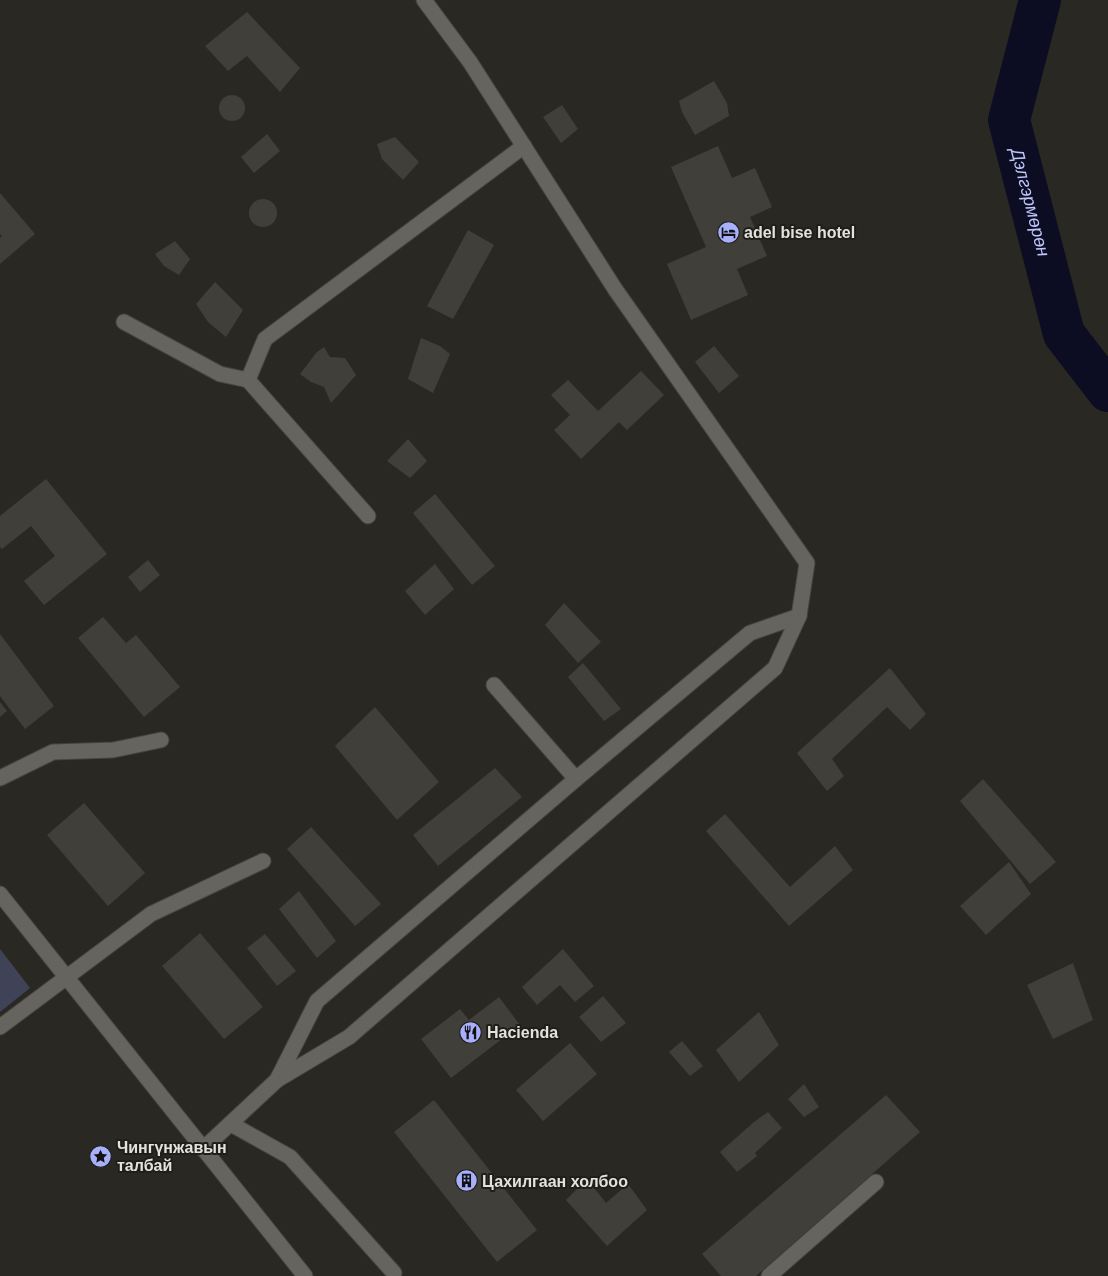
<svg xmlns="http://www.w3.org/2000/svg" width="1108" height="1276" font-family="Helvetica,sans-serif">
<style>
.green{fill:#404358}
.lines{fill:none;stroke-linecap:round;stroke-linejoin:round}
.river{stroke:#0c0d22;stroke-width:42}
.building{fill:#413f39}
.minor-casing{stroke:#45433f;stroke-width:17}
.minor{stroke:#66645e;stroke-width:15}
.labels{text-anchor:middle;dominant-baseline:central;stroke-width:4;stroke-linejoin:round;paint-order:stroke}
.poi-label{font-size:16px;font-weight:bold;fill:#e4e2df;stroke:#201e19;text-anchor:start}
.water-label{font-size:18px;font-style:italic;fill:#bec5f9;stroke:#201e19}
</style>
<rect width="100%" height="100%" fill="#2a2823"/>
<path class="green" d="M 0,949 L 30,988 L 0,1012 Z"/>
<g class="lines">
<path class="river" id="s1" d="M 1040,0 L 1009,120 L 1064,334 L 1108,391"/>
</g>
<g class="building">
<path d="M 247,12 L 300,68 L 280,92 L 247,56 L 228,71 L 205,46 Z"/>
<path d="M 714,81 L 727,103 L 729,116 L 695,135 L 682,112 L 679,101 Z"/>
<circle cx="232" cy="108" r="13"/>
<path d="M 562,105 L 578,129 L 561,143 L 543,117 Z"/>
<path d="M 267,134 L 280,151 L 254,173 L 241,157 Z"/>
<path d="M 395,137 L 419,162 L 403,180 L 382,159 L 377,144 Z"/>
<path d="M 718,146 L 732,178 L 755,168 L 772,207 L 750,217 L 767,256 L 737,269 L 748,295 L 691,320 L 667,264 L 706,247 L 671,167 Z"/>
<path d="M 0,193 L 35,234 L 0,264 L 0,238 L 2,236 L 0,234 Z"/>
<circle cx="263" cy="213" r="14"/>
<path d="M 468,230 L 494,245 L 453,319 L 427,306 Z"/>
<path d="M 175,241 L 190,259 L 179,275 L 164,266 L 155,254 Z"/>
<path d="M 215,282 L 243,310 L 226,337 L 208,322 L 196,304 Z"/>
<path d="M 421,338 L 440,346 L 450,354 L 433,393 L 408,379 Z"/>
<path d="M 714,346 L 739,376 L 719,393 L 695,362 Z"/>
<path d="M 324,347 L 330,357 L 345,358 L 356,375 L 331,403 L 324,387 L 311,382 L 300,374 L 317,352 Z"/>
<path d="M 641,371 L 664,395 L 627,430 L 619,422 L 581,459 L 554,430 L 570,415 L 551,395 L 568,380 L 598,411 Z"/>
<path d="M 408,439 L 427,461 L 410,478 L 387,461 Z"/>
<path d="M 46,479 L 107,554 L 44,605 L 24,581 L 55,556 L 31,526 L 2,549 L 0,547 L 0,516 Z"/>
<path d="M 435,494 L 495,566 L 472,585 L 413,513 Z"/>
<path d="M 148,560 L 160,575 L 140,592 L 128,577 Z"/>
<path d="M 435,564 L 454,589 L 425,615 L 405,591 Z"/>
<path d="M 564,603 L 601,642 L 578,663 L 545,625 Z"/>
<path d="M 103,617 L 126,643 L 136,635 L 180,687 L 144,717 L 78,638 Z"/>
<path d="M 0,634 L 54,706 L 25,729 L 0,696 Z"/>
<path d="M 583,663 L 621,709 L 604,721 L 568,677 Z"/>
<path d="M 890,668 L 926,714 L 910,730 L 887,707 L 832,759 L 844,776 L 827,791 L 797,753 Z"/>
<path d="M 0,702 L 7,711 L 0,717 Z"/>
<path d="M 375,707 L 439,782 L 397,820 L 335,746 Z"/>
<path d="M 495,768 L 522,797 L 438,866 L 413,835 Z"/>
<path d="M 983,779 L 1056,862 L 1030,884 L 960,801 Z"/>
<path d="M 84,803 L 145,873 L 108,906 L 47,835 Z"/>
<path d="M 725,814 L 790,887 L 835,846 L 853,870 L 789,926 L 706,831 Z"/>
<path d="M 311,827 L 381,904 L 355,926 L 287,849 Z"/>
<path d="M 1009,862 L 1031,894 L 986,935 L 960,906 Z"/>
<path d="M 299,891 L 336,941 L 317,958 L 279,909 Z"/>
<path d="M 200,933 L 263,1007 L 224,1039 L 162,966 Z"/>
<path d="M 265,934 L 296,971 L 277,986 L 247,948 Z"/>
<path d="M 563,949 L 594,986 L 575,1002 L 560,985 L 537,1005 L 522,987 Z"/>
<path d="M 1073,963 L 1093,1020 L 1053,1039 L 1027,985 Z"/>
<path d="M 603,996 L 626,1023 L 601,1042 L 579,1017 Z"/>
<path d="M 499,997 L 520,1025 L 451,1078 L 421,1039 L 460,1009 L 469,1020 Z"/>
<path d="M 759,1012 L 779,1045 L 739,1082 L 716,1050 Z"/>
<path d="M 682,1041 L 703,1066 L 690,1076 L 669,1052 Z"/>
<path d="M 570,1043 L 597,1074 L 543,1121 L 516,1090 Z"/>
<path d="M 804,1084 L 819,1107 L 804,1117 L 788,1099 Z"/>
<path d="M 886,1095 L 920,1132 L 756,1276 L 721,1276 L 702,1254 Z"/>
<path d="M 434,1100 L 537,1230 L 497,1262 L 394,1132 Z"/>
<path d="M 768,1112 L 782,1128 L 755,1153 L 757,1156 L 737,1172 L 720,1152 L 754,1122 Z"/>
<path d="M 587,1179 L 606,1203 L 628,1184 L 647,1210 L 607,1246 L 566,1200 Z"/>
</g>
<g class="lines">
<defs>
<g id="minor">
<path d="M 124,322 L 220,374 L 248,380"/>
<path d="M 368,516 L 248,380 L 265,339 L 524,146"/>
<path d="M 494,685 L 576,779"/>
<path d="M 0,778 L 53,752 L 113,750 L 161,740"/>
<path d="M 0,894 L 305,1276"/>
<path d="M 0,1027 L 151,914 L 263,861"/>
<path d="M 277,1080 L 317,1001 L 576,779 L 750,633 L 799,616"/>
<path d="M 231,1124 L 290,1157 L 394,1273"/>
<path d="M 203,1149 L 277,1080 L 349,1037 L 775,668 L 799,616 L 807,563 L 615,289 L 470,62 L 424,0"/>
<path d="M 769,1276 L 876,1182"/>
</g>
</defs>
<use href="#minor" class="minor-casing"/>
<use href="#minor" class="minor"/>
</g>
<defs>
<symbol id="hotel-disc" viewBox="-11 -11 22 22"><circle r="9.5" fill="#a8b0fc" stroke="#201e19"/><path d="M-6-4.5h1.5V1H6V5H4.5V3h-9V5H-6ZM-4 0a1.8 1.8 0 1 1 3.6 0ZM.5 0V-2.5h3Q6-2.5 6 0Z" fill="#111"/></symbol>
<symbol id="restaurant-disc" viewBox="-11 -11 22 22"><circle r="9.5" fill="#a8b0fc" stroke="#201e19"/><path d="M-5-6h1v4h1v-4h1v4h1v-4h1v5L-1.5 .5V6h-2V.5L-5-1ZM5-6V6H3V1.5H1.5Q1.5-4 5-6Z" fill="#111"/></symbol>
<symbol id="sight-disc" viewBox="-11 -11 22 22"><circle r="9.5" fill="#a8b0fc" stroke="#201e19"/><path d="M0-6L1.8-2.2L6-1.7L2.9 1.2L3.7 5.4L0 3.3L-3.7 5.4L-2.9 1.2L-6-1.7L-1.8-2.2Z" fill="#111"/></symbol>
<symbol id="building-disc" viewBox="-11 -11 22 22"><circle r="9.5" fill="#a8b0fc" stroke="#201e19"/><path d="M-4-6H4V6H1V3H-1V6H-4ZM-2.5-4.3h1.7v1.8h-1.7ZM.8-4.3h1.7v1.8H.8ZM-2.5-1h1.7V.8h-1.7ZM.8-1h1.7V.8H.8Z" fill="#111"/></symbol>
</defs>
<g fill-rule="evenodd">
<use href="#hotel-disc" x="716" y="220" width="25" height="25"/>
<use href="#restaurant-disc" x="458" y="1020" width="25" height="25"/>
<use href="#sight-disc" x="88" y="1144" width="25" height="25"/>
<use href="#building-disc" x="454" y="1168" width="25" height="25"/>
</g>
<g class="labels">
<g class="poi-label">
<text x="744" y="232">adel bise hotel</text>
<text x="487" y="1032">Hacienda</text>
<text x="117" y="1147">Чингүнжавын<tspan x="117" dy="18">талбай</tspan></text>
<text x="482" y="1181">Цахилгаан холбоо</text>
</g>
<g class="water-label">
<text stroke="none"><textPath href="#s1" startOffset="209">Дэлгэрмөрөн</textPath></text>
</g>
</g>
</svg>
